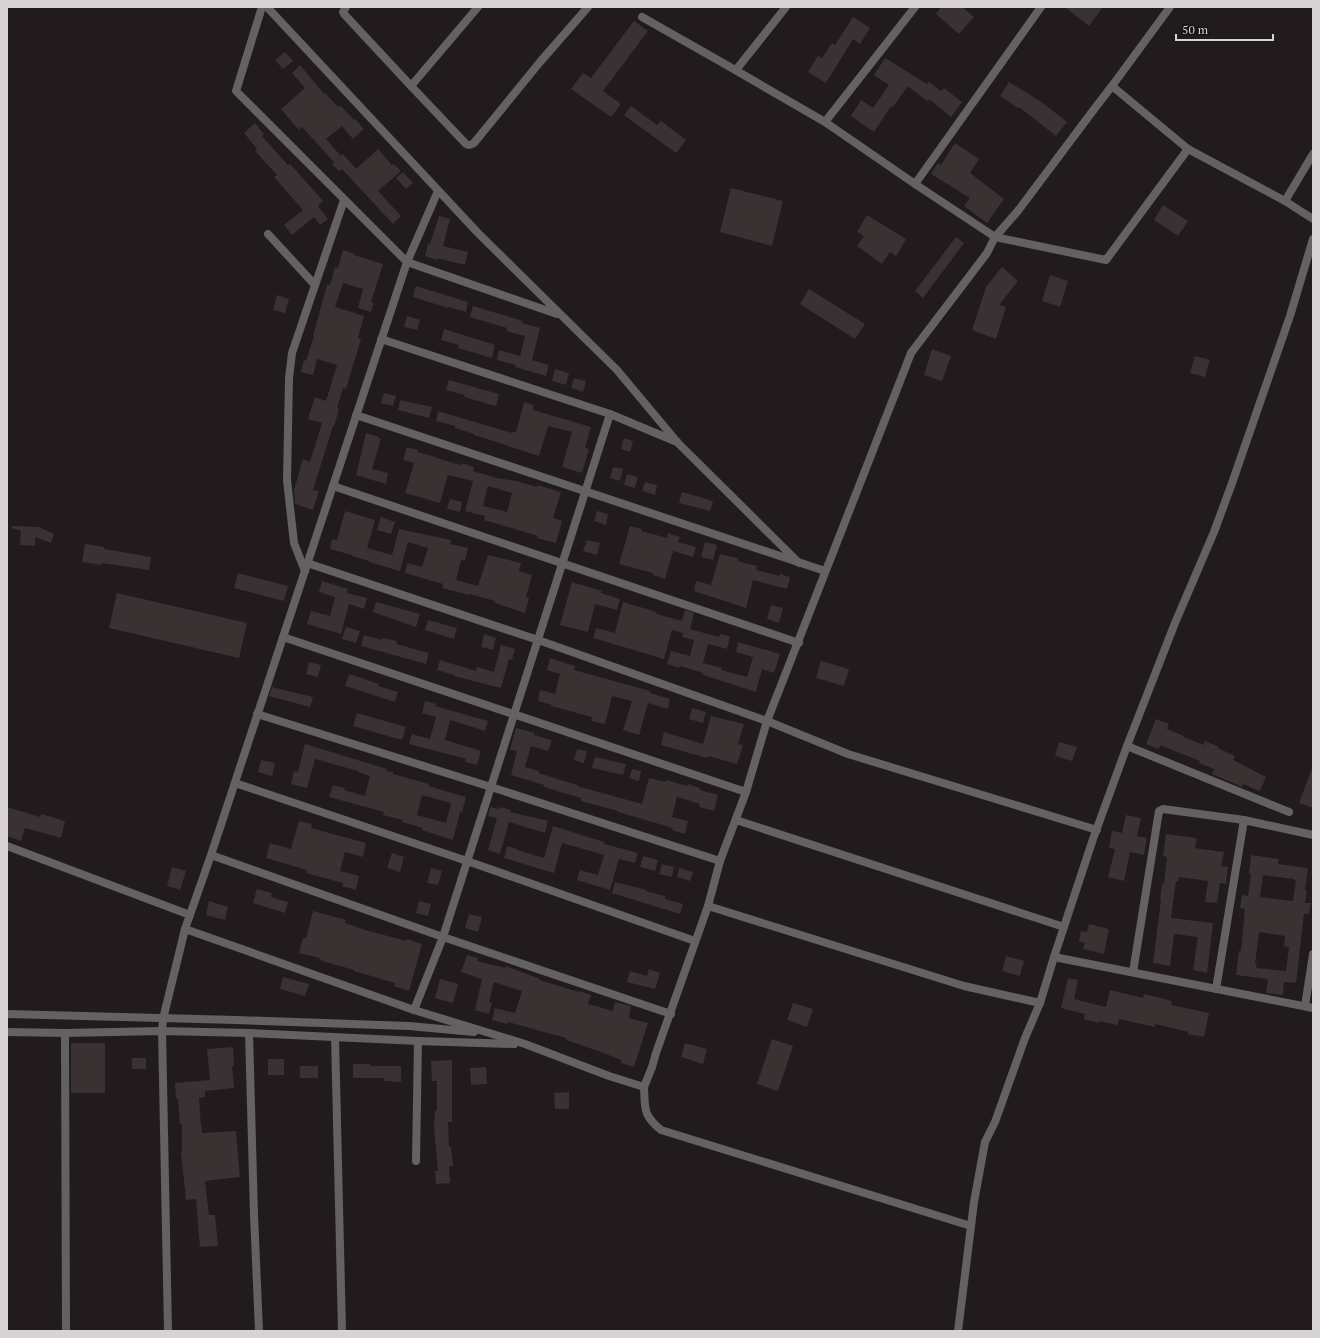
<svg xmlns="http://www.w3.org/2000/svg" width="1320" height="1338" font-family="'PT Serif',serif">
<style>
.building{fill:#393132;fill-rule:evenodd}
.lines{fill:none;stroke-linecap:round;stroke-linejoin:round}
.street{stroke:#636164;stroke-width:8}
</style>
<rect width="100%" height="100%" fill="#211b1e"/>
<g class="building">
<path d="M 941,7 L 962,7 L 974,17 L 959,34 L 936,14 Z"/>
<path d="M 1065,7 L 1103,7 L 1089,26 Z"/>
<path d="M 853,17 L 870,28 L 860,44 L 853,39 L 826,83 L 808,72 L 818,56 L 822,58 L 832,43 L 835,45 Z"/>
<path d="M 634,21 L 648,31 L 603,91 L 621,104 L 611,117 L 571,89 L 583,73 L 591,78 Z"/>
<path d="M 285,52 L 293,61 L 283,69 L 275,60 Z"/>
<path d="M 885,58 L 927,84 L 929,82 L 941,91 L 944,88 L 962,102 L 951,117 L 929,99 L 928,102 L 908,86 L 893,107 L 891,106 L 874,132 L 851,116 L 861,100 L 873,108 L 889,85 L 874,75 Z"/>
<path d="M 300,65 L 324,94 L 325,93 L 338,107 L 340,105 L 354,120 L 355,119 L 364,129 L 353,139 L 342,126 L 326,139 L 341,156 L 334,162 L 302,127 L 299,130 L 281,109 L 305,88 L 292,73 Z"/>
<path d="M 1009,82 L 1043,103 L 1067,122 L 1056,136 L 1019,107 L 1018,108 L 1000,96 Z"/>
<path d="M 631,106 L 657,125 L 661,121 L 686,140 L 676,153 L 624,115 Z"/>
<path d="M 255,123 L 264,134 L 262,136 L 288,165 L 290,164 L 323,201 L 318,206 L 328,219 L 320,225 L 314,217 L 292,235 L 284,225 L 303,210 L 274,177 L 277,175 L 255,151 L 257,149 L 244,133 Z"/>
<path d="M 955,143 L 979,159 L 970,173 L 1004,199 L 987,223 L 964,206 L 970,198 L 931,174 L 938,163 L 941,165 Z"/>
<path d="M 378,149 L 392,165 L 394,164 L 401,171 L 378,191 L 401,216 L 393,224 L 342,169 L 339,171 L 332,164 L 343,154 L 356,169 Z"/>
<path d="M 403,172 L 413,183 L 406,189 L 396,178 Z"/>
<path d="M 731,188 L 783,201 L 772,246 L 720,232 Z"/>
<path d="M 1163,205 L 1188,221 L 1178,236 L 1154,220 Z"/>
<path d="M 867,215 L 906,239 L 896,256 L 890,252 L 882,264 L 857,246 L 864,236 L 857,232 Z"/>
<path d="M 439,216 L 450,219 L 443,246 L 468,252 L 465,265 L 437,258 L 437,260 L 425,256 L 428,244 L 430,244 Z"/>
<path d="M 956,237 L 964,243 L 923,298 L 915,291 Z"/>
<path d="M 343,250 L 355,254 L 354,255 L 383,264 L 371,302 L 374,303 L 371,312 L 358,308 L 363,289 L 343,283 L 335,307 L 364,316 L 358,338 L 361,339 L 346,389 L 343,388 L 337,408 L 339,409 L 334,427 L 333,426 L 313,490 L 319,491 L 313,510 L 295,504 L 294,490 L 303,459 L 310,462 L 322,423 L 308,419 L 315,397 L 326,401 L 337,365 L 317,359 L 313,375 L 301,372 L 304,360 L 306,361 L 314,336 L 313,336 L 327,285 L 330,285 L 335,267 L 338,268 Z"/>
<path d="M 1002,267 L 1018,281 L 999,305 L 1006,307 L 996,339 L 972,330 L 986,287 Z"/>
<path d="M 1050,275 L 1068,281 L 1060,307 L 1042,301 Z"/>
<path d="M 416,286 L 468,302 L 466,312 L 448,307 L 448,308 L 413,297 Z"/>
<path d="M 809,289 L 865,324 L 855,339 L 800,304 Z"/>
<path d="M 277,295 L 289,299 L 285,313 L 273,310 Z"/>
<path d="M 473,306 L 523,321 L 522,323 L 540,328 L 532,360 L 549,365 L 546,376 L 515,367 L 516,365 L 497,360 L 499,350 L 520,356 L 525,336 L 506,331 L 507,328 L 470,317 Z"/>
<path d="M 407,316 L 420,320 L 417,330 L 404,327 Z"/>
<path d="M 444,329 L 495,345 L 492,358 L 458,348 L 459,345 L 441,340 Z"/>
<path d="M 932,349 L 951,356 L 942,381 L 924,375 Z"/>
<path d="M 1195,356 L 1210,360 L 1205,377 L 1190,373 Z"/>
<path d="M 555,369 L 569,373 L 566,385 L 552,381 Z"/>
<path d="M 574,378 L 586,381 L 583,392 L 571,388 Z"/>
<path d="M 449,380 L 499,394 L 496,406 L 464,397 L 465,395 L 446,390 Z"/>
<path d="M 384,393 L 396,396 L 393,406 L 381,403 Z"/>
<path d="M 400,400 L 432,407 L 429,418 L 398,410 Z"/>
<path d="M 524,402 L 534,405 L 533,410 L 591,427 L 585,448 L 589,449 L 582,473 L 562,467 L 572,432 L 548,426 L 539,456 L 490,440 L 474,435 L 474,434 L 455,428 L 455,426 L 436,421 L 438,411 L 512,433 L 513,432 L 516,432 Z"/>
<path d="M 366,433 L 379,437 L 379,439 L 381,439 L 372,469 L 388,473 L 386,484 L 356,475 Z"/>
<path d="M 624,438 L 633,441 L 630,452 L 621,449 Z"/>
<path d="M 407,447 L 418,450 L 417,452 L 436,457 L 436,458 L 461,465 L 461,463 L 474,467 L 473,471 L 497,478 L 516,481 L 537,487 L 537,485 L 561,492 L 553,518 L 562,521 L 556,543 L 537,538 L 538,536 L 484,520 L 485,516 L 465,511 L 473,481 L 448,475 L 440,503 L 405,493 L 414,463 L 403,460 ZM 488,486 L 512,493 L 507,512 L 483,506 Z"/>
<path d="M 613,467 L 623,469 L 620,481 L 610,478 Z"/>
<path d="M 627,474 L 638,477 L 635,488 L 624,485 Z"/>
<path d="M 645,482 L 657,485 L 655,495 L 642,491 Z"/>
<path d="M 682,492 L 713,501 L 710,511 L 679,503 Z"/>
<path d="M 450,499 L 462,502 L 460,512 L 447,509 Z"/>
<path d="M 345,511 L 375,520 L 367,548 L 392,555 L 399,529 L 451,540 L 450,544 L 468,548 L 465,561 L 461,560 L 456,580 L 478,586 L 488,555 L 521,563 L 519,571 L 532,575 L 526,597 L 529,598 L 525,613 L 495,603 L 495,601 L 470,594 L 469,595 L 442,588 L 443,584 L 405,573 L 407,563 L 422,567 L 428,548 L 408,542 L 400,571 L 369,562 L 369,561 L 352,556 L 352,555 L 330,549 L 332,539 L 337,540 Z"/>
<path d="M 597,511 L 608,514 L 606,525 L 594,521 Z"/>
<path d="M 381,517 L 395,522 L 391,534 L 377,530 Z"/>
<path d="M 12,526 L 39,527 L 54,534 L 51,543 L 35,537 L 35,546 L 20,545 L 21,531 L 12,528 Z"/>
<path d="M 630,526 L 642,529 L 641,531 L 667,538 L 668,533 L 680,537 L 678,542 L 696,547 L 693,557 L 673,551 L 665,579 L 653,575 L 653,573 L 619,564 Z"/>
<path d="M 587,540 L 600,543 L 597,555 L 583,551 Z"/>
<path d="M 705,542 L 717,545 L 713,560 L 701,557 Z"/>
<path d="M 85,544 L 104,547 L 104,549 L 151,557 L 149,570 L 102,563 L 102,565 L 82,562 Z"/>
<path d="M 720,554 L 738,558 L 737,561 L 757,566 L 756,570 L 779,576 L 780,574 L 790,577 L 787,589 L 753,580 L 746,608 L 694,591 L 696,581 L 711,585 Z"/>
<path d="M 238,573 L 288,586 L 284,601 L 234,588 Z"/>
<path d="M 322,581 L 348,589 L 347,593 L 367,598 L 364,609 L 349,604 L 341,634 L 307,624 L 311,611 L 330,616 L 335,597 L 319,592 Z"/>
<path d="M 572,582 L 602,591 L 601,593 L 620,599 L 617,610 L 595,604 L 588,632 L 560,625 Z"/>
<path d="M 117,593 L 247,623 L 239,658 L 109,628 Z"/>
<path d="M 376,602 L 420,614 L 416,627 L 373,612 Z"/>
<path d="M 623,602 L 657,612 L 656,614 L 682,621 L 685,610 L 694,613 L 690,629 L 719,637 L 720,634 L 730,636 L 727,649 L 708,644 L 703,663 L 722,668 L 721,670 L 747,677 L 753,657 L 736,652 L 738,642 L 780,654 L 774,673 L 762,669 L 756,692 L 703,675 L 703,673 L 680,666 L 679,668 L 667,664 L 671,651 L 690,656 L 694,640 L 682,637 L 683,633 L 672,630 L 664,659 L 593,638 L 596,628 L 615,633 Z"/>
<path d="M 771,605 L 783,608 L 779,623 L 767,619 Z"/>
<path d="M 428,620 L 457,628 L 454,639 L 425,630 Z"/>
<path d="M 346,627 L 360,631 L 356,643 L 342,639 Z"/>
<path d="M 484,634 L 496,638 L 493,650 L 481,647 Z"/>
<path d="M 364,635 L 382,640 L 383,638 L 397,641 L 396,644 L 429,653 L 426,664 L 361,646 Z"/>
<path d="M 501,645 L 515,649 L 512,660 L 509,659 L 501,688 L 454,676 L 454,675 L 437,670 L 440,660 L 476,671 L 477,667 L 494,672 Z"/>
<path d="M 550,658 L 575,666 L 574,670 L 650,691 L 650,693 L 670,699 L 668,709 L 648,703 L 639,735 L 623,730 L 632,701 L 612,696 L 605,724 L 591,721 L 592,717 L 551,706 L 552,705 L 538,701 L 540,690 L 555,694 L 560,674 L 547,670 Z"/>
<path d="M 821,661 L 849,669 L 844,686 L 816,678 Z"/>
<path d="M 309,662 L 321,665 L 318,677 L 306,674 Z"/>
<path d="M 349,674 L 379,684 L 378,686 L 398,692 L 395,702 L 345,686 Z"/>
<path d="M 272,687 L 313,697 L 310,707 L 269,696 Z"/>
<path d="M 425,701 L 436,704 L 435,706 L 488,721 L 485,731 L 450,720 L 445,740 L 481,751 L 477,765 L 465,762 L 466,759 L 409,744 L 412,734 L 430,739 L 436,717 L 422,713 Z"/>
<path d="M 692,708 L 706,712 L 703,723 L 689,719 Z"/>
<path d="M 357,713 L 406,727 L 402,740 L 353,726 Z"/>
<path d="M 711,716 L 744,724 L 738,744 L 743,745 L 737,764 L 708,756 L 707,758 L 661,745 L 664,732 L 703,744 Z"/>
<path d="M 1156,719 L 1169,724 L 1167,729 L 1184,736 L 1184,737 L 1204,745 L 1205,741 L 1219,747 L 1218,748 L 1235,756 L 1233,760 L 1266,777 L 1260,791 L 1243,784 L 1242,787 L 1212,774 L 1214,769 L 1199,763 L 1200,761 L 1160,745 L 1159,749 L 1146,744 Z"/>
<path d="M 516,728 L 535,733 L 534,735 L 552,740 L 548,751 L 531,746 L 525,767 L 539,771 L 539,773 L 564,781 L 578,785 L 577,786 L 642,804 L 649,778 L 666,782 L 667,780 L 687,786 L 688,784 L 700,788 L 700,790 L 718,795 L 714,811 L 699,807 L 700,804 L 677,797 L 672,817 L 688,821 L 685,834 L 672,830 L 673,828 L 618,812 L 618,811 L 581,801 L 581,798 L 544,787 L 544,785 L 511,775 L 517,751 L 510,750 Z"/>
<path d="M 1059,742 L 1077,747 L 1072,761 L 1055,756 Z"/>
<path d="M 305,744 L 387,769 L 386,771 L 393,772 L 393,774 L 429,784 L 428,786 L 466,797 L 462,812 L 460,812 L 453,840 L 422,830 L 423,828 L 402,822 L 403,820 L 383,815 L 384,812 L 329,797 L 333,785 L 345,788 L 344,790 L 365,796 L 370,776 L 358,772 L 358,771 L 315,759 L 307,788 L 291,784 L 294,771 L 298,772 ZM 422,795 L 451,803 L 446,823 L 417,815 Z"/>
<path d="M 577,749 L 587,751 L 584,763 L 574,760 Z"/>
<path d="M 595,757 L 626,764 L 623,775 L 592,768 Z"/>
<path d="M 261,760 L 275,763 L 272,776 L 258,772 Z"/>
<path d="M 1312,768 L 1313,768 L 1313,808 L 1299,803 Z"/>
<path d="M 632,769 L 641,771 L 639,781 L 629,778 Z"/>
<path d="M 7,807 L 40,817 L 41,814 L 65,821 L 61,838 L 25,828 L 21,841 L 7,836 Z"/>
<path d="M 490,807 L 499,809 L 500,807 L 511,810 L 510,812 L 548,821 L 545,833 L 509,822 L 500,854 L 488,850 L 497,818 L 488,816 Z"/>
<path d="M 1126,815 L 1141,818 L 1137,836 L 1147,838 L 1144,855 L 1130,852 L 1124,881 L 1108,877 L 1115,849 L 1109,848 L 1112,831 L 1122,833 Z"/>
<path d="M 299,821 L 312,824 L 311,828 L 366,843 L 363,857 L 345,852 L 340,871 L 359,876 L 356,890 L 342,886 L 343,883 L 306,873 L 307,870 L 266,858 L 270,843 L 291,849 Z"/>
<path d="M 553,826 L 604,842 L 604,844 L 638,853 L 635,863 L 619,859 L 610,890 L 577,880 L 580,870 L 598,875 L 604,855 L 587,850 L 562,843 L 554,873 L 504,858 L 507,846 L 517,849 L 517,850 L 544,858 Z"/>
<path d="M 1166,834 L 1197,838 L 1195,848 L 1224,852 L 1221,866 L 1228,867 L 1226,884 L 1220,883 L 1217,903 L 1205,902 L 1208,881 L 1179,877 L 1178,882 L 1176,881 L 1171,918 L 1213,923 L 1207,973 L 1193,970 L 1198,937 L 1174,934 L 1170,966 L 1153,963 L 1161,900 L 1160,900 L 1162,883 L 1164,884 L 1167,857 L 1163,856 Z"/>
<path d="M 392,853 L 404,857 L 400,872 L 387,868 Z"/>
<path d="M 1251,855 L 1279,859 L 1278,864 L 1308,868 L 1305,890 L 1307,890 L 1305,903 L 1311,903 L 1309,914 L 1304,914 L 1296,983 L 1284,982 L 1283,995 L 1266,993 L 1268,979 L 1236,975 L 1239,951 L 1241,951 L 1245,909 L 1240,908 L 1242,895 L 1248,896 L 1251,874 L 1249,873 ZM 1263,875 L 1294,879 L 1294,880 L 1296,881 L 1293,901 L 1260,897 ZM 1259,932 L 1285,936 L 1284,946 L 1289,947 L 1286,971 L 1256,968 L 1257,964 L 1255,964 Z"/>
<path d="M 643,856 L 658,860 L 655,871 L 640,867 Z"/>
<path d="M 662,864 L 674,867 L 672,877 L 659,874 Z"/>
<path d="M 172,867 L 186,871 L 180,890 L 167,886 Z"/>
<path d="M 431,868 L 442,871 L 438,885 L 427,883 Z"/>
<path d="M 679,868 L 693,872 L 690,881 L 677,877 Z"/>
<path d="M 615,882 L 647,890 L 646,891 L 665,896 L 665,899 L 683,904 L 680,914 L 612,893 Z"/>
<path d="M 257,889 L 272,893 L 271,897 L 288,902 L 285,913 L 253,903 Z"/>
<path d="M 209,901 L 228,907 L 225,920 L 206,915 Z"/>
<path d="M 419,901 L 431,904 L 428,916 L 416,913 Z"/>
<path d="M 313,911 L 346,920 L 345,923 L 362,929 L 406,941 L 407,939 L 422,944 L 409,991 L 394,986 L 395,983 L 354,971 L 354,970 L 319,960 L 320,958 L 299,953 L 303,938 L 306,938 Z"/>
<path d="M 469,914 L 482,917 L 478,932 L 465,928 Z"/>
<path d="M 1089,924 L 1109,929 L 1104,954 L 1083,949 L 1085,943 L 1079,941 L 1081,931 L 1087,932 Z"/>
<path d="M 467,955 L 478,958 L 477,961 L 505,968 L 506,966 L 540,979 L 539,980 L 579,992 L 579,991 L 591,995 L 588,1004 L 613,1011 L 615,1002 L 631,1006 L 629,1018 L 648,1023 L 634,1067 L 621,1063 L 621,1060 L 601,1052 L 566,1040 L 566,1038 L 508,1022 L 507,1024 L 492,1020 L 495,1008 L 515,1013 L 522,991 L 494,982 L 489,1002 L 492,1003 L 489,1014 L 475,1010 L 482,979 L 461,972 Z"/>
<path d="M 1006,956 L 1024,961 L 1020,976 L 1002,971 Z"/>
<path d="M 649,969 L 660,973 L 655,989 L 627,982 L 630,971 L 647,976 Z"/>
<path d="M 283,977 L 309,984 L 305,996 L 280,989 Z"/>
<path d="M 1068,978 L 1078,980 L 1074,999 L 1106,1007 L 1110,990 L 1143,998 L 1144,994 L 1153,996 L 1172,1001 L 1171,1005 L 1209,1013 L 1204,1037 L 1188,1034 L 1188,1032 L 1155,1024 L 1155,1027 L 1119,1019 L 1118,1025 L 1099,1021 L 1099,1023 L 1084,1019 L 1085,1014 L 1061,1008 Z"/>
<path d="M 440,979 L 458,984 L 453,1003 L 435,998 Z"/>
<path d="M 793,1003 L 813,1009 L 807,1027 L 787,1020 Z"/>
<path d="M 772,1039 L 793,1046 L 778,1091 L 757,1084 Z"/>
<rect x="71" y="1043" width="34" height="50"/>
<path d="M 685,1043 L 707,1049 L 703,1064 L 681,1057 Z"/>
<path d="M 233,1047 L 234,1066 L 232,1066 L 234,1088 L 205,1091 L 205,1097 L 199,1098 L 201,1127 L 202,1127 L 202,1133 L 236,1131 L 240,1177 L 205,1181 L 209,1215 L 215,1215 L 218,1246 L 200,1247 L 196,1199 L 186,1200 L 181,1152 L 182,1152 L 182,1124 L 180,1124 L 178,1099 L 176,1099 L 175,1083 L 210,1080 L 207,1049 Z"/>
<rect x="132" y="1058" width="14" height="11"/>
<rect x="268" y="1059" width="16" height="16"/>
<path d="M 452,1060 L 452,1122 L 448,1122 L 449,1147 L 451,1146 L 453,1166 L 449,1166 L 450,1183 L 436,1184 L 435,1171 L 438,1171 L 434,1128 L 435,1110 L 437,1111 L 437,1081 L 432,1081 L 431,1061 Z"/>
<path d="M 353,1064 L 370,1064 L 370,1066 L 401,1066 L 401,1082 L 384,1081 L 384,1078 L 353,1078 Z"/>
<rect x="300" y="1066" width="18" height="12"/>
<path d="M 486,1067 L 487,1084 L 471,1085 L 470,1068 Z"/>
<path d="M 569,1092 L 569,1109 L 555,1109 L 554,1093 Z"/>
</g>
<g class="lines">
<g class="street">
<path d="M 262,7 L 236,91 L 407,262 L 557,314"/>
<path d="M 267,7 L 478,233 L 617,370 L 678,443 L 799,563"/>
<path d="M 346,7 L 343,12 L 344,14 L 411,86 L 478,7"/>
<path d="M 642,17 L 723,63 L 825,122 L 915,184 L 1041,7"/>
<path d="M 736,70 L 786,7"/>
<path d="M 411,86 L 466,144 C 469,146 471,145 474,143 L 540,62 L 588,7"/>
<path d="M 1112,86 L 1188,149 L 1285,201 L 1313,219"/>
<path d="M 825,122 L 915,7"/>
<path d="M 915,184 L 995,237 L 1106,260 L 1188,149"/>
<path d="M 1285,201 L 1313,154"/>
<path d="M 268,234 L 315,285"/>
<path d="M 381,339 L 610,414 L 677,442"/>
<path d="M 356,415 L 825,571"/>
<path d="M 333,486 L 799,643"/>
<path d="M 307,563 L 538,640 L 767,721 L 848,754 L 1097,830"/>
<path d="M 305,571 L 294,543 L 287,480 L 289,378 L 292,353 L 344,200"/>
<path d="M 283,637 L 746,792"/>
<path d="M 257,714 L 491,787 L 720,861"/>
<path d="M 1127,746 L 1289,812"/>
<path d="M 235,783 L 467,861 L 695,941"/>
<path d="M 736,820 L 1064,927"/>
<path d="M 7,846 L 190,915"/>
<path d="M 211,855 L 443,937 L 671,1014"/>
<path d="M 708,906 L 964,986 L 1040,1003"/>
<path d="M 185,929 L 414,1010 L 525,1044 L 609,1076 L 644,1087 L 652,1067 L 656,1053 L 708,906 L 720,861 L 746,792 L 767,721 L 906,366 L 911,353 L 987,253 L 995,237 L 1017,212 L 1095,108 L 1112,86 L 1170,7"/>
<path d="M 1054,957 L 1313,1008"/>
<path d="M 1133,972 L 1159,811 L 1163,809 L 1244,820 L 1313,835"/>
<path d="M 1216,989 L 1244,820"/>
<path d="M 1305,1006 L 1313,954"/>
<path d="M 414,1010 L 443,937 L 610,414"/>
<path d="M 7,1014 L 236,1020 L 409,1026 L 474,1032"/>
<path d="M 7,1032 L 65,1033 L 162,1031 L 249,1033 L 418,1041 L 514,1044"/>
<path d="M 65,1033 L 66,1331"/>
<path d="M 249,1033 L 254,1215 L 259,1331"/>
<path d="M 335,1037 L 342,1331"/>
<path d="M 644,1087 C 645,1109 643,1115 661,1130 L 971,1226"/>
<path d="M 416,1161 L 418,1041"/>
<path d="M 168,1331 L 162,1031 L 163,1019 L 185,929 L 211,855 L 407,262 L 438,191"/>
<path d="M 958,1331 L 974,1202 L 985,1142 L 995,1122 L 1025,1038 L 1040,1003 L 1054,957 L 1093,839 L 1127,746 L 1175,623 L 1214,532 L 1231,486 L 1290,316 L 1313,239"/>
</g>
</g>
<rect width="1320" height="1338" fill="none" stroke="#d7d2d5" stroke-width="16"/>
<path d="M1176 34v6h97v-6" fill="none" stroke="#d7d2d5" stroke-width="2"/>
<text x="1182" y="34" font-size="12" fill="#d7d2d5" stroke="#171215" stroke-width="3" paint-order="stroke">50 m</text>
</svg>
